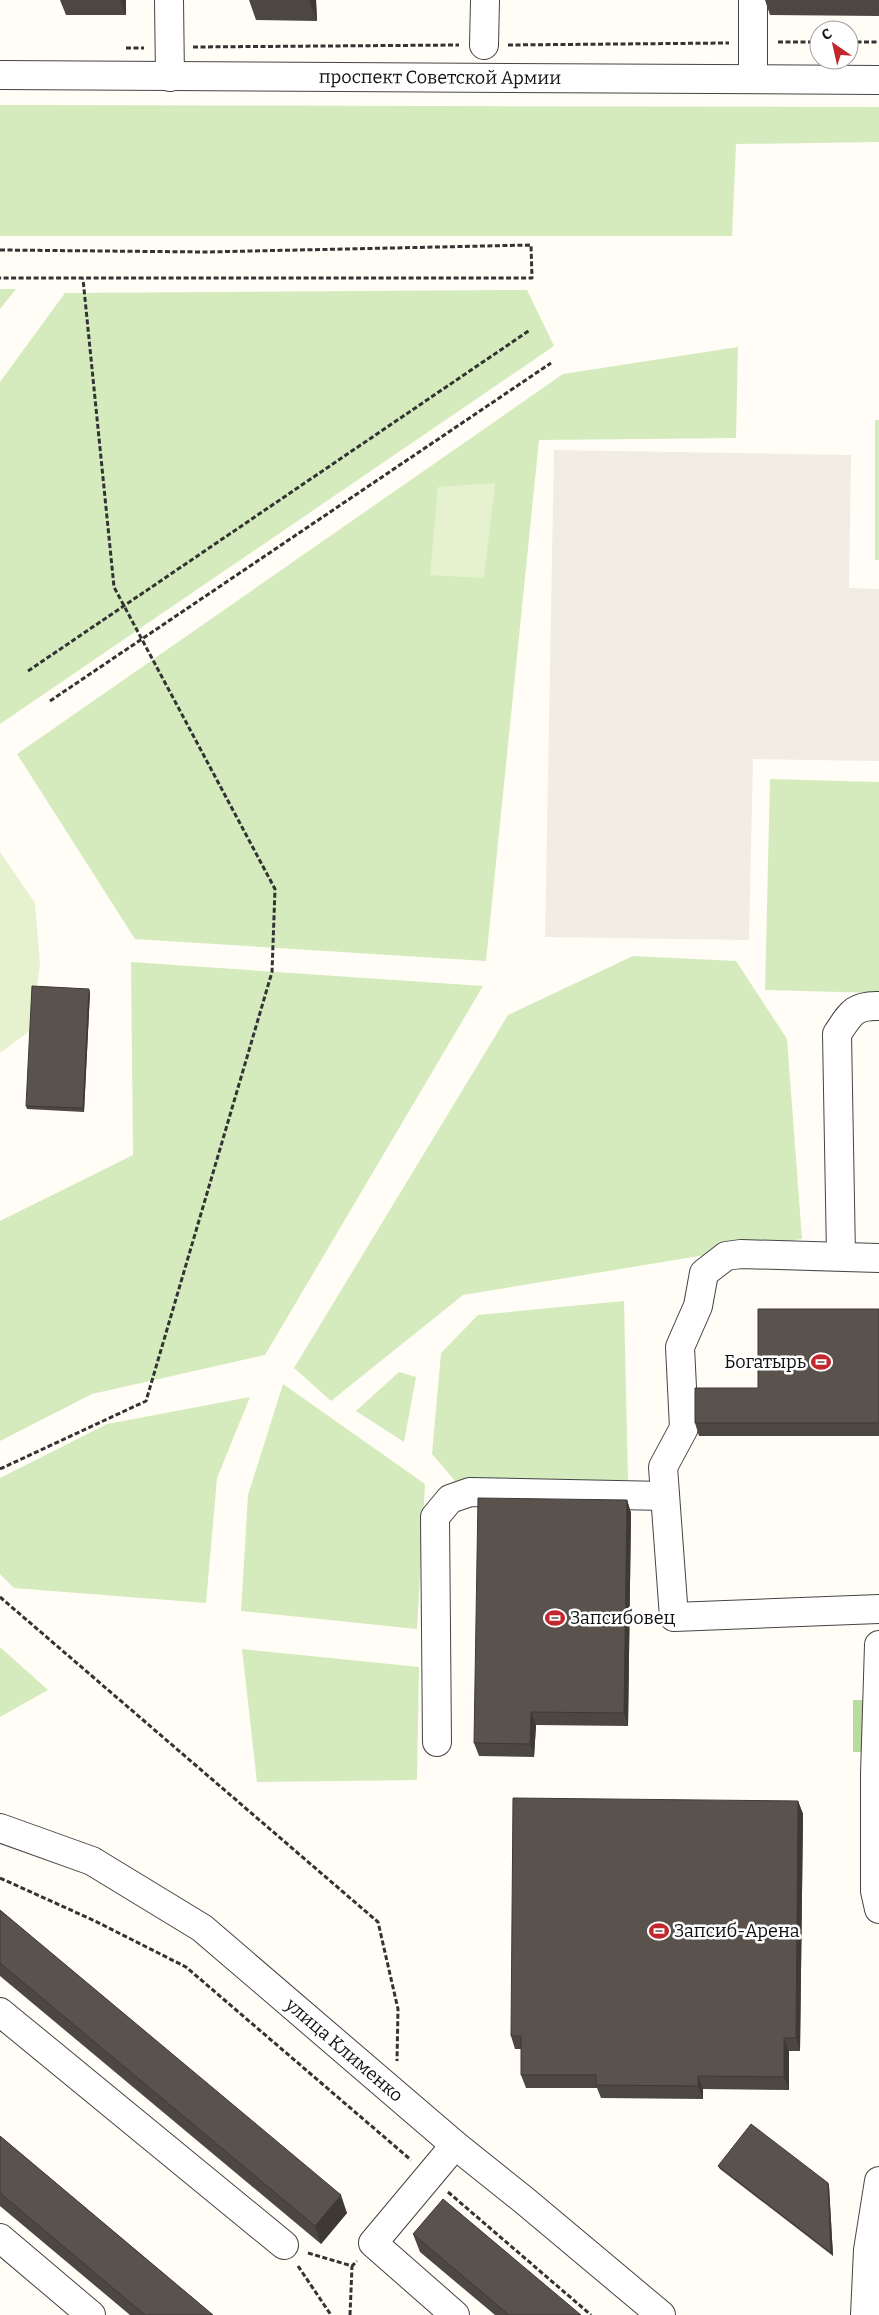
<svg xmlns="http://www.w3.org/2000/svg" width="879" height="2315" font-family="Bitter,serif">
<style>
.green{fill:#d5ebbd}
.forest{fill:#b9dc9c}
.pitch{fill:#e6f2cf}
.plaza{fill:#f1ede2}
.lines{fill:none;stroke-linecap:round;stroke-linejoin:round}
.minor-casing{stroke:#444;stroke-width:30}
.path{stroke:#333;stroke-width:3;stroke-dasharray:5 2.5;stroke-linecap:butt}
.minor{stroke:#fff;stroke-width:28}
.wall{fill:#4d4742}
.shaded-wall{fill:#3f3936}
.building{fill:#5a524d;stroke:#3f3936}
.labels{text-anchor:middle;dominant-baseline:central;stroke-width:5;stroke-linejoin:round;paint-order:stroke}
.street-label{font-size:18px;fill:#111;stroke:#fff}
.poi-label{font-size:18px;fill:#111;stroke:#fff;text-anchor:start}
</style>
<rect width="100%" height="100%" fill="#fffdf5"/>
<g class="green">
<path d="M 0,105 L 879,107 L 879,142 L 736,144 L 732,236 L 0,236 Z"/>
<path d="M 0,289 L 16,289 L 0,309 Z"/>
<path d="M 527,290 L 554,346 L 0,724 L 0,382 L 65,293 Z"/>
<path d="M 738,347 L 736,438 L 539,440 L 486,961 L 135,939 L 17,754 L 563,374 Z"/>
<rect x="875" y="420" width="4" height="140"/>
<path d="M 770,779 L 879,782 L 879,993 L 765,990 Z"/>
<path d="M 633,956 L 736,961 L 787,1039 L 802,1239 L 463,1295 L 331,1401 L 294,1368 L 508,1015 Z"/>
<path d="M 131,962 L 483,986 L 265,1355 L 92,1394 L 0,1441 L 0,1221 L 133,1155 Z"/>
<path d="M 624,1301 L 628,1480 L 456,1482 L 432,1454 L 441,1353 L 478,1315 Z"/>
<path d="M 399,1372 L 416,1377 L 404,1442 L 356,1411 Z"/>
<path d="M 283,1384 L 425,1484 L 417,1629 L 241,1611 L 248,1495 Z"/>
<path d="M 250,1397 L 217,1478 L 206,1603 L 14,1588 L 0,1574 L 0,1478 L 107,1424 Z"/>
<path d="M 0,1647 L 48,1690 L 0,1717 Z"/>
<path d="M 242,1649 L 419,1667 L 417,1780 L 257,1782 Z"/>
</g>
<rect class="forest" x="853" y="1700" width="26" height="52"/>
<g class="pitch">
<path d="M 495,483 L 484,578 L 430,575 L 438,487 Z"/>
<path d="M 0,852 L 35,903 L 40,964 L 31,1030 L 0,1053 Z"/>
</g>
<path class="plaza" d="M 554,450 L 851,455 L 849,588 L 879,589 L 879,761 L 753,759 L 749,940 L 545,937 Z"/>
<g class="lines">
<defs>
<g id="minor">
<path d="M 169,0 L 170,77"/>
<path d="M 484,45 L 485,0"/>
<path id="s1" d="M 0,75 L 879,80"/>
<path d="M 753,79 L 753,0"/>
<path d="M 841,1256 L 837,1034 C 850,1015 853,1005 879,1006"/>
<path d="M 879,1258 L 741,1254 L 726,1256 L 704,1273 L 698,1306 L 680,1347 L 684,1428 L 663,1467 L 674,1617 L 879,1609"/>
<path d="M 879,1645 L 875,1774 L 875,1891 L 879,1909"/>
<path d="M 437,1742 L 435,1517 L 450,1499 L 470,1492 L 665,1496"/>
<path id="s2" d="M 0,1828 L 92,1861 L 202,1928 L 455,2145 L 525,2201 L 661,2315"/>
<path d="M 0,2012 L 284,2245"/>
<path d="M 455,2145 L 373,2243 L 455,2315"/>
<path d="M 0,2238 L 91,2315"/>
<path d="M 865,2315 L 868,2250 L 879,2181"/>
</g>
</defs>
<use href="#minor" class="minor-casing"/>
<g class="path">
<path d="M 778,42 L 819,42"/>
<path d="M 849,42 L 879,42"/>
<path d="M 508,45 L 729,43"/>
<path d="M 193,47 L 459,45"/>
<path d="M 126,48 L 144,48"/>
<path d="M 0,250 L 206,252 L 531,245 L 532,278 L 0,278"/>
<path d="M 28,671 L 530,330"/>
<path d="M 50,701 L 551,363"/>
<path d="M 0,1469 L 146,1401 L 272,972 L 275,889 L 114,587 L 83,279"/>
<path d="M 0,1597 L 378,1922 L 398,2009 L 397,2061"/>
<path d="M 0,1878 L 95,1921 L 186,1967 L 411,2160"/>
<path d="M 448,2192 L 591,2315"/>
<path d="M 308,2253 L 352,2266 L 357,2261"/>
<path d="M 298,2266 L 331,2315"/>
<path d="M 350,2315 L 352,2266"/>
</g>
<use href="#minor" class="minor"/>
</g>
<g class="wall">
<path d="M 60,0 L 126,0 L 126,15 L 66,15 Z"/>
<path d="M 249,0 L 316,0 L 317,21 L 256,20 Z"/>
<path d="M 765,0 L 879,0 L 879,16 L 770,15 Z"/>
<path d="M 90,992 L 84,1112 L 27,1109 L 26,1106 Z"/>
<path d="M 879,1309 L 879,1436 L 699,1436 L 695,1423 L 758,1388 Z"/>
<path d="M 627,1500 L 631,1513 L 628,1726 L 536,1725 L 534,1757 L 479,1756 L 474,1743 Z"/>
<path d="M 798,1801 L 803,1814 L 800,2051 L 789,2051 L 789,2090 L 703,2089 L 703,2099 L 601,2098 L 597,2088 L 526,2088 L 521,2075 L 521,2049 L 515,2049 L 511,2036 Z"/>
<path d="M 0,1910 L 347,2213 L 321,2244 L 0,1976 Z"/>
<path d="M 0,2136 L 213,2315 L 130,2315 L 0,2206 Z"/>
<path d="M 718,2166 L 828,2183 L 829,2186 L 833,2256 L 720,2169 Z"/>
<path d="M 413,2234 L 581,2315 L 495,2315 L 420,2252 Z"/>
</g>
<g class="shaded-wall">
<path d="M 120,0 L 126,0 L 126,15 Z"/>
<path d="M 309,0 L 316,0 L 317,21 Z"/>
<path d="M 89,989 L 90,992 L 84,1112 L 83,1108 Z"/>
<path d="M 627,1500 L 631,1513 L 628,1726 L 624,1713 Z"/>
<path d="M 531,1712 L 536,1725 L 534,1757 L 530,1744 Z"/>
<path d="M 798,1801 L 803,1814 L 800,2051 L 796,2038 Z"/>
<path d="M 784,2038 L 789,2051 L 789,2090 L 784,2077 Z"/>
<path d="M 698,2076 L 703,2089 L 703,2099 L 698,2086 Z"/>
<path d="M 828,2183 L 829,2186 L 833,2256 L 831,2253 Z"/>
<path d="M 341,2195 L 347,2213 L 321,2244 L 315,2226 Z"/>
</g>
<g class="building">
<path d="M 32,986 L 89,989 L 83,1108 L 26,1106 Z"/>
<path d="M 758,1309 L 879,1309 L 879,1423 L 695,1423 L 695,1388 L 758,1388 Z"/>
<path d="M 478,1498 L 627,1500 L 624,1713 L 531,1712 L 530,1744 L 474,1743 Z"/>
<path d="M 513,1798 L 798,1801 L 796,2038 L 784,2038 L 784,2077 L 698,2076 L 698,2086 L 596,2085 L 596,2075 L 521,2075 L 521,2036 L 511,2036 Z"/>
<path d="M 0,1910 L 341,2195 L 315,2226 L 0,1963 Z"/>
<path d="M 751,2124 L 828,2183 L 831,2253 L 718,2166 Z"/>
<path d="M 0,2136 L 213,2315 L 145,2315 L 0,2193 Z"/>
<path d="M 443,2199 L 581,2315 L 509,2315 L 413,2234 Z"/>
</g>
<defs>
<symbol id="stadium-bare" viewBox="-9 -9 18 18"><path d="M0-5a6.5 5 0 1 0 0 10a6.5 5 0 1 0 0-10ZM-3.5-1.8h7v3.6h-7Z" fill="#c4262e" stroke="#fff" stroke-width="2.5" paint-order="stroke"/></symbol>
</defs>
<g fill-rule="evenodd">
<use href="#stadium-bare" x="807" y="1348" width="28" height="28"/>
<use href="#stadium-bare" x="541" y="1604" width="28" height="28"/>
<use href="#stadium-bare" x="645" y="1917" width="28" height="28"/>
</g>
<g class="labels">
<g class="street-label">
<text stroke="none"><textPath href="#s1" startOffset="440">проспект Советской Армии</textPath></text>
<text stroke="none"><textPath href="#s2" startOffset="414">улица Клименко</textPath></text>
</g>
<g class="poi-label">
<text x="806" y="1362" text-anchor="end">Богатырь</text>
<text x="570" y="1618">Запсибовец</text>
<text x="674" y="1931">Запсиб-Арена</text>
</g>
</g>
<g transform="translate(834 45) rotate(326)"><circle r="24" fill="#ffffff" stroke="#a0a0a0"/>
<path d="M0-4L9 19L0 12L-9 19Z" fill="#c4262e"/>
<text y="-8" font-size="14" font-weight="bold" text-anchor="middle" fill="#111111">С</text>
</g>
</svg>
